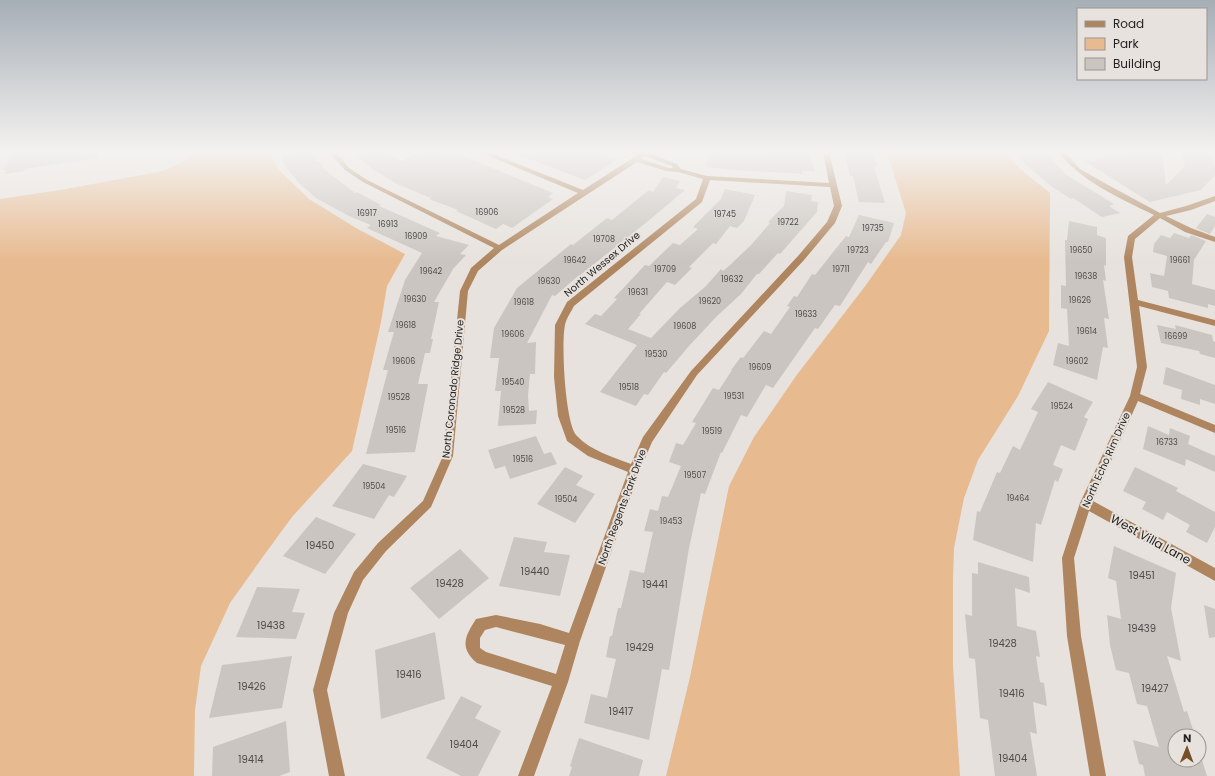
<svg xmlns="http://www.w3.org/2000/svg" width="1215" height="776" font-family="Poppins,sans-serif">
<style>
.green{fill:#e7ba90}
.building{fill:#cac5c0}
.lines{fill:none;stroke-linecap:round;stroke-linejoin:round}
.street{fill:#ae855e;fill-rule:evenodd}
.labels{text-anchor:middle;dominant-baseline:central;stroke-width:4;stroke-linejoin:round;paint-order:stroke}
.number-label{font-size:8px;fill:#4e4b48}
.street-label{font-size:10px;fill:#242220;stroke:#e7e2dd}
.near-number-label{font-size:10px;fill:#4e4b48}
.near-street-label{font-size:12px;fill:#242220;stroke:#e7e2dd}
</style>
<rect width="100%" height="100%" fill="#e7e2dd"/>
<g class="green">
<path d="M 196,152 L 268,152 L 280,171 L 309,199 L 356,228 L 405,254 L 387,286 L 381,322 L 352,451 L 292,517 L 262,558 L 230,603 L 201,666 L 195,710 L 194,776 L 0,776 L 0,199 L 66,189 L 163,171 L 184,161 Z"/>
<path d="M 887,152 L 1005,152 L 1019,168 L 1050,193 L 1049,331 L 1018,396 L 978,460 L 964,498 L 954,548 L 953,579 L 953,666 L 960,776 L 666,776 L 690,677 L 729,486 L 754,437 L 796,376 L 866,285 L 901,235 L 906,213 Z"/>
</g>
<g class="building">
<path d="M 13,152 L 98,152 L 98,158 L 24,169 L 24,171 L 5,174 L 6,170 L 3,170 Z"/>
<path d="M 301,152 L 312,152 L 317,162 L 319,161 L 325,170 L 355,193 L 357,192 L 381,205 L 379,206 L 440,233 L 436,236 L 469,245 L 460,254 L 466,255 L 453,269 L 434,302 L 439,302 L 431,339 L 433,339 L 430,353 L 425,353 L 418,384 L 428,384 L 415,452 L 366,454 L 388,370 L 383,370 L 394,332 L 388,332 L 405,280 L 422,253 L 367,228 L 371,225 L 349,216 L 316,198 L 298,182 L 285,166 L 281,156 Z"/>
<path d="M 368,152 L 384,152 L 386,154 L 390,153 L 401,161 L 420,152 L 440,152 L 447,155 L 453,152 L 553,193 L 548,197 L 553,199 L 512,228 L 503,224 L 496,229 L 456,211 L 458,210 L 429,199 L 431,198 L 397,184 L 374,170 L 356,155 Z"/>
<path d="M 597,152 L 618,159 L 585,180 L 514,153 Z"/>
<path d="M 711,152 L 764,156 L 764,152 L 809,152 L 815,171 L 802,171 L 802,174 L 788,173 L 734,170 L 706,167 Z"/>
<path d="M 844,152 L 872,152 L 878,167 L 874,167 L 885,203 L 859,202 L 853,176 L 850,176 Z"/>
<path d="M 1126,152 L 1162,152 L 1166,185 L 1185,166 L 1182,152 L 1210,152 L 1215,167 L 1215,175 L 1201,190 L 1150,202 L 1084,161 L 1098,161 L 1095,158 L 1126,154 Z"/>
<path d="M 1016,153 L 1046,153 L 1065,174 L 1114,204 L 1109,206 L 1120,213 L 1102,217 L 1073,198 L 1071,199 L 1051,186 L 1026,165 Z"/>
<path d="M 663,177 L 680,181 L 676,188 L 685,190 L 647,222 L 579,276 L 578,276 L 555,296 L 552,295 L 527,343 L 536,342 L 535,374 L 530,374 L 528,395 L 529,411 L 537,410 L 536,424 L 498,426 L 501,391 L 495,391 L 499,358 L 490,358 L 494,328 L 517,288 L 571,244 L 573,245 L 607,218 L 612,220 L 649,190 L 653,192 Z"/>
<path d="M 725,189 L 755,195 L 744,221 L 737,228 L 730,226 L 716,244 L 713,243 L 689,267 L 692,268 L 675,285 L 667,282 L 639,314 L 641,314 L 628,329 L 651,338 L 680,308 L 705,287 L 721,269 L 723,271 L 729,266 L 751,245 L 770,223 L 768,222 L 784,206 L 786,191 L 812,195 L 811,201 L 818,202 L 817,212 L 780,254 L 778,253 L 759,274 L 757,274 L 741,294 L 717,316 L 689,346 L 672,366 L 666,373 L 664,372 L 648,395 L 644,394 L 636,406 L 600,392 L 637,345 L 585,324 L 595,314 L 601,316 L 617,299 L 614,298 L 645,265 L 649,266 L 673,243 L 680,245 L 698,229 L 693,227 L 721,199 Z"/>
<path d="M 1207,214 L 1215,217 L 1215,226 L 1210,234 L 1196,228 Z"/>
<path d="M 859,215 L 894,223 L 888,242 L 886,242 L 871,264 L 868,262 L 840,306 L 835,305 L 818,329 L 815,328 L 773,388 L 766,385 L 747,417 L 741,415 L 722,453 L 721,452 L 705,494 L 701,493 L 689,548 L 669,670 L 662,669 L 649,740 L 584,723 L 591,694 L 607,698 L 616,659 L 606,657 L 610,636 L 612,636 L 618,608 L 621,608 L 630,570 L 644,573 L 653,532 L 644,531 L 650,509 L 658,511 L 662,496 L 668,497 L 681,466 L 669,462 L 676,443 L 683,445 L 696,423 L 692,422 L 713,388 L 719,390 L 732,370 L 731,370 L 741,357 L 743,358 L 764,331 L 771,334 L 790,307 L 787,306 L 794,296 L 797,297 L 812,274 L 815,275 L 846,236 L 849,237 Z"/>
<path d="M 1069,221 L 1097,227 L 1097,235 L 1106,238 L 1106,266 L 1104,265 L 1106,281 L 1103,280 L 1109,319 L 1104,318 L 1108,348 L 1103,347 L 1097,380 L 1053,365 L 1058,343 L 1069,346 L 1067,309 L 1061,308 L 1061,285 L 1066,286 L 1065,240 L 1067,240 Z"/>
<path d="M 1174,233 L 1189,238 L 1191,235 L 1206,241 L 1194,260 L 1192,284 L 1215,290 L 1215,306 L 1208,304 L 1208,308 L 1169,298 L 1168,291 L 1152,287 L 1150,273 L 1164,276 L 1167,256 L 1153,252 L 1154,244 L 1161,235 L 1170,238 Z"/>
<path d="M 1157,325 L 1176,329 L 1175,325 L 1212,335 L 1213,341 L 1215,342 L 1215,358 L 1200,354 L 1199,351 L 1161,343 Z"/>
<path d="M 1166,367 L 1215,385 L 1215,404 L 1200,399 L 1200,405 L 1181,399 L 1182,390 L 1163,384 Z"/>
<path d="M 1048,382 L 1093,402 L 1084,417 L 1088,419 L 1075,451 L 1061,445 L 1053,465 L 1063,469 L 1058,482 L 1055,480 L 1041,525 L 1036,523 L 1033,562 L 973,540 L 977,511 L 980,512 L 997,472 L 1000,473 L 1013,446 L 1020,450 L 1038,412 L 1031,409 Z"/>
<path d="M 1148,426 L 1169,435 L 1170,428 L 1190,436 L 1188,444 L 1215,456 L 1215,472 L 1186,459 L 1185,466 L 1143,449 Z"/>
<path d="M 536,436 L 544,454 L 551,452 L 557,464 L 510,479 L 505,466 L 495,469 L 488,450 Z"/>
<path d="M 363,464 L 407,476 L 394,497 L 389,495 L 374,519 L 332,506 Z"/>
<path d="M 565,467 L 583,476 L 576,485 L 595,494 L 575,523 L 537,504 Z"/>
<path d="M 1135,467 L 1178,488 L 1176,491 L 1215,512 L 1215,527 L 1207,543 L 1186,532 L 1190,525 L 1167,512 L 1163,520 L 1142,509 L 1146,502 L 1123,491 Z"/>
<path d="M 316,517 L 356,534 L 325,574 L 283,556 Z"/>
<path d="M 514,537 L 547,542 L 544,552 L 570,555 L 560,596 L 499,586 Z"/>
<path d="M 1114,546 L 1176,573 L 1171,608 L 1181,661 L 1167,656 L 1184,712 L 1187,711 L 1195,736 L 1175,736 L 1175,760 L 1202,760 L 1207,776 L 1145,776 L 1143,765 L 1139,764 L 1133,740 L 1159,747 L 1147,706 L 1137,704 L 1129,673 L 1116,670 L 1110,645 L 1107,615 L 1121,619 L 1116,581 L 1108,578 Z"/>
<path d="M 460,549 L 489,578 L 439,619 L 410,588 Z"/>
<path d="M 978,562 L 1029,577 L 1030,593 L 1015,588 L 1017,626 L 1036,631 L 1040,657 L 1036,656 L 1040,682 L 1044,683 L 1047,706 L 1033,702 L 1037,734 L 1030,732 L 1037,776 L 995,776 L 988,720 L 980,718 L 975,659 L 969,658 L 965,614 L 972,616 L 972,573 L 978,574 Z"/>
<path d="M 257,587 L 300,589 L 292,612 L 305,613 L 296,639 L 236,637 Z"/>
<path d="M 1204,605 L 1215,609 L 1215,637 L 1209,638 Z"/>
<path d="M 435,632 L 445,699 L 381,719 L 375,650 Z"/>
<path d="M 292,656 L 282,708 L 209,718 L 222,665 Z"/>
<path d="M 461,696 L 482,706 L 475,718 L 501,731 L 478,776 L 461,776 L 426,758 Z"/>
<path d="M 286,721 L 290,772 L 279,776 L 212,776 L 213,747 Z"/>
<path d="M 579,738 L 643,760 L 639,776 L 569,776 L 572,767 L 570,766 Z"/>
</g>
<g class="lines">
<g class="street">
<path d="M 329,152 L 336,152 L 349,168 L 367,180 L 499,245 L 578,193 L 479,152 L 488,152 L 583,190 L 642,152 L 650,152 L 649,153 L 677,164 L 681,169 L 707,176 L 829,183 L 823,152 L 829,152 L 842,206 L 835,223 L 804,260 L 697,375 L 652,442 L 640,470 L 580,641 L 568,682 L 534,776 L 518,776 L 552,686 L 477,663 C 459,648 465,636 476,619 L 496,615 L 540,624 L 569,633 L 628,472 L 588,456 L 567,441 L 566,438 L 558,416 L 554,377 L 555,325 L 567,302 L 696,199 L 703,179 L 678,172 L 666,171 L 637,162 L 502,250 L 478,271 L 468,291 L 453,456 L 431,507 L 386,551 L 363,580 L 348,613 L 327,690 L 345,776 L 329,776 L 313,690 L 334,613 L 354,572 L 378,543 L 423,501 L 443,456 L 460,291 L 471,268 L 494,248 L 363,182 L 345,170 ZM 645,156 L 672,166 L 673,168 L 669,168 L 641,159 ZM 710,180 L 830,187 L 834,206 L 827,222 L 798,256 L 691,371 L 643,437 L 631,464 C 613,457 591,451 577,436 C 565,425 561,342 565,325 C 566,319 571,312 574,306 L 702,202 ZM 496,627 L 565,645 L 556,674 L 486,652 L 480,648 L 480,638 L 485,630 Z"/>
<path d="M 1058,152 L 1065,152 L 1080,169 L 1110,186 L 1160,213 L 1186,206 L 1215,196 L 1215,201 L 1191,210 L 1166,216 L 1191,228 L 1215,237 L 1215,242 L 1185,232 L 1160,218 L 1135,239 L 1132,257 L 1138,300 L 1215,320 L 1215,326 L 1139,306 L 1147,367 L 1140,394 L 1215,425 L 1215,433 L 1138,401 L 1093,501 L 1215,568 L 1215,581 L 1089,511 L 1074,558 L 1081,636 L 1106,776 L 1090,776 L 1067,636 L 1062,558 L 1080,503 L 1130,396 L 1137,367 L 1124,257 L 1128,236 L 1154,215 C 1120,198 1082,182 1058,152 Z"/>
</g>
</g>
<linearGradient id="sky" x2="0" y2="1"><stop stop-color="#a6aeb6"/><stop offset="0.58" stop-color="#f4f2f0"/><stop offset="1" stop-color="#f4f2f0" stop-opacity="0"/></linearGradient>
<rect width="1215" height="261" fill="url(#sky)"/>
<g class="labels">
<g class="number-label">
<text x="487" y="212">16906</text>
<text x="367" y="213">16917</text>
<text x="725" y="214">19745</text>
<text x="788" y="222">19722</text>
<text x="388" y="224">16913</text>
<text x="873" y="228">19735</text>
<text x="416" y="236">16909</text>
<text x="604" y="239">19708</text>
<text x="858" y="250">19723</text>
<text x="1081" y="250">19650</text>
<text x="575" y="260">19642</text>
<text x="1180" y="260">19661</text>
<text x="665" y="269">19709</text>
<text x="841" y="269">19711</text>
<text x="431" y="271">19642</text>
<text x="1086" y="276">19638</text>
<text x="732" y="279">19632</text>
<text x="549" y="281">19630</text>
<text x="638" y="292">19631</text>
<text x="415" y="299">19630</text>
<text x="1080" y="300">19626</text>
<text x="710" y="301">19620</text>
<text x="524" y="302">19618</text>
<text x="806" y="314">19633</text>
<text x="406" y="325">19618</text>
<text x="685" y="326">19608</text>
<text x="1087" y="331">19614</text>
<text x="513" y="334">19606</text>
<text x="1176" y="336">16699</text>
<text x="656" y="354">19530</text>
<text x="404" y="361">19606</text>
<text x="1077" y="361">19602</text>
<text x="760" y="367">19609</text>
<text x="513" y="382">19540</text>
<text x="629" y="387">19518</text>
<text x="734" y="396">19531</text>
<text x="399" y="397">19528</text>
<text x="1062" y="406">19524</text>
<text x="514" y="410">19528</text>
<text x="396" y="430">19516</text>
<text x="712" y="431">19519</text>
<text x="1167" y="442">16733</text>
<text x="523" y="459">19516</text>
<text x="695" y="475">19507</text>
<text x="374" y="486">19504</text>
<text x="1018" y="498">19464</text>
<text x="566" y="499">19504</text>
<text x="671" y="521">19453</text>
</g>
<g class="street-label">
<text transform="translate(602 264) rotate(-40)">North Wessex Drive</text>
<text transform="translate(453 389) rotate(-84)">North Coronado Ridge Drive</text>
<text transform="translate(1106 460) rotate(-66)">North Echo Rim Drive</text>
<text transform="translate(622 507) rotate(-70)">North Regents Park Drive</text>
</g>
<g class="near-number-label">
<text x="320" y="545">19450</text>
<text x="535" y="571">19440</text>
<text x="1142" y="575">19451</text>
<text x="450" y="583">19428</text>
<text x="655" y="584">19441</text>
<text x="271" y="625">19438</text>
<text x="1142" y="628">19439</text>
<text x="1003" y="643">19428</text>
<text x="640" y="647">19429</text>
<text x="409" y="674">19416</text>
<text x="252" y="686">19426</text>
<text x="1155" y="688">19427</text>
<text x="1012" y="693">19416</text>
<text x="621" y="711">19417</text>
<text x="464" y="744">19404</text>
<text x="1013" y="758">19404</text>
<text x="251" y="759">19414</text>
</g>
<g class="near-street-label">
<text transform="translate(1151 539) rotate(29)">West Villa Lane</text>
</g>
</g>
<rect x="1077" y="8" width="130" height="72" fill="#e7e2dd" stroke="#999591"/>
<rect x="1085" y="21" width="20" height="6" fill="#ae855e" stroke="#999591"/>
<text x="1113" y="28" font-size="12" fill="#242220">Road</text>
<rect x="1085" y="38" width="20" height="12" fill="#e7ba90" stroke="#999591"/>
<text x="1113" y="48" font-size="12" fill="#242220">Park</text>
<rect x="1085" y="58" width="20" height="12" fill="#cac5c0" stroke="#999591"/>
<text x="1113" y="68" font-size="12" fill="#242220">Building</text>
<g transform="translate(1187 748) rotate(1)"><circle r="19" fill="#e7e2dd" stroke="#999591"/>
<path d="M0-3L7 15L0 10L-7 15Z" fill="#744f2a"/>
<text y="-6" font-size="11" font-weight="bold" text-anchor="middle" fill="#242220">N</text>
</g>
</svg>
